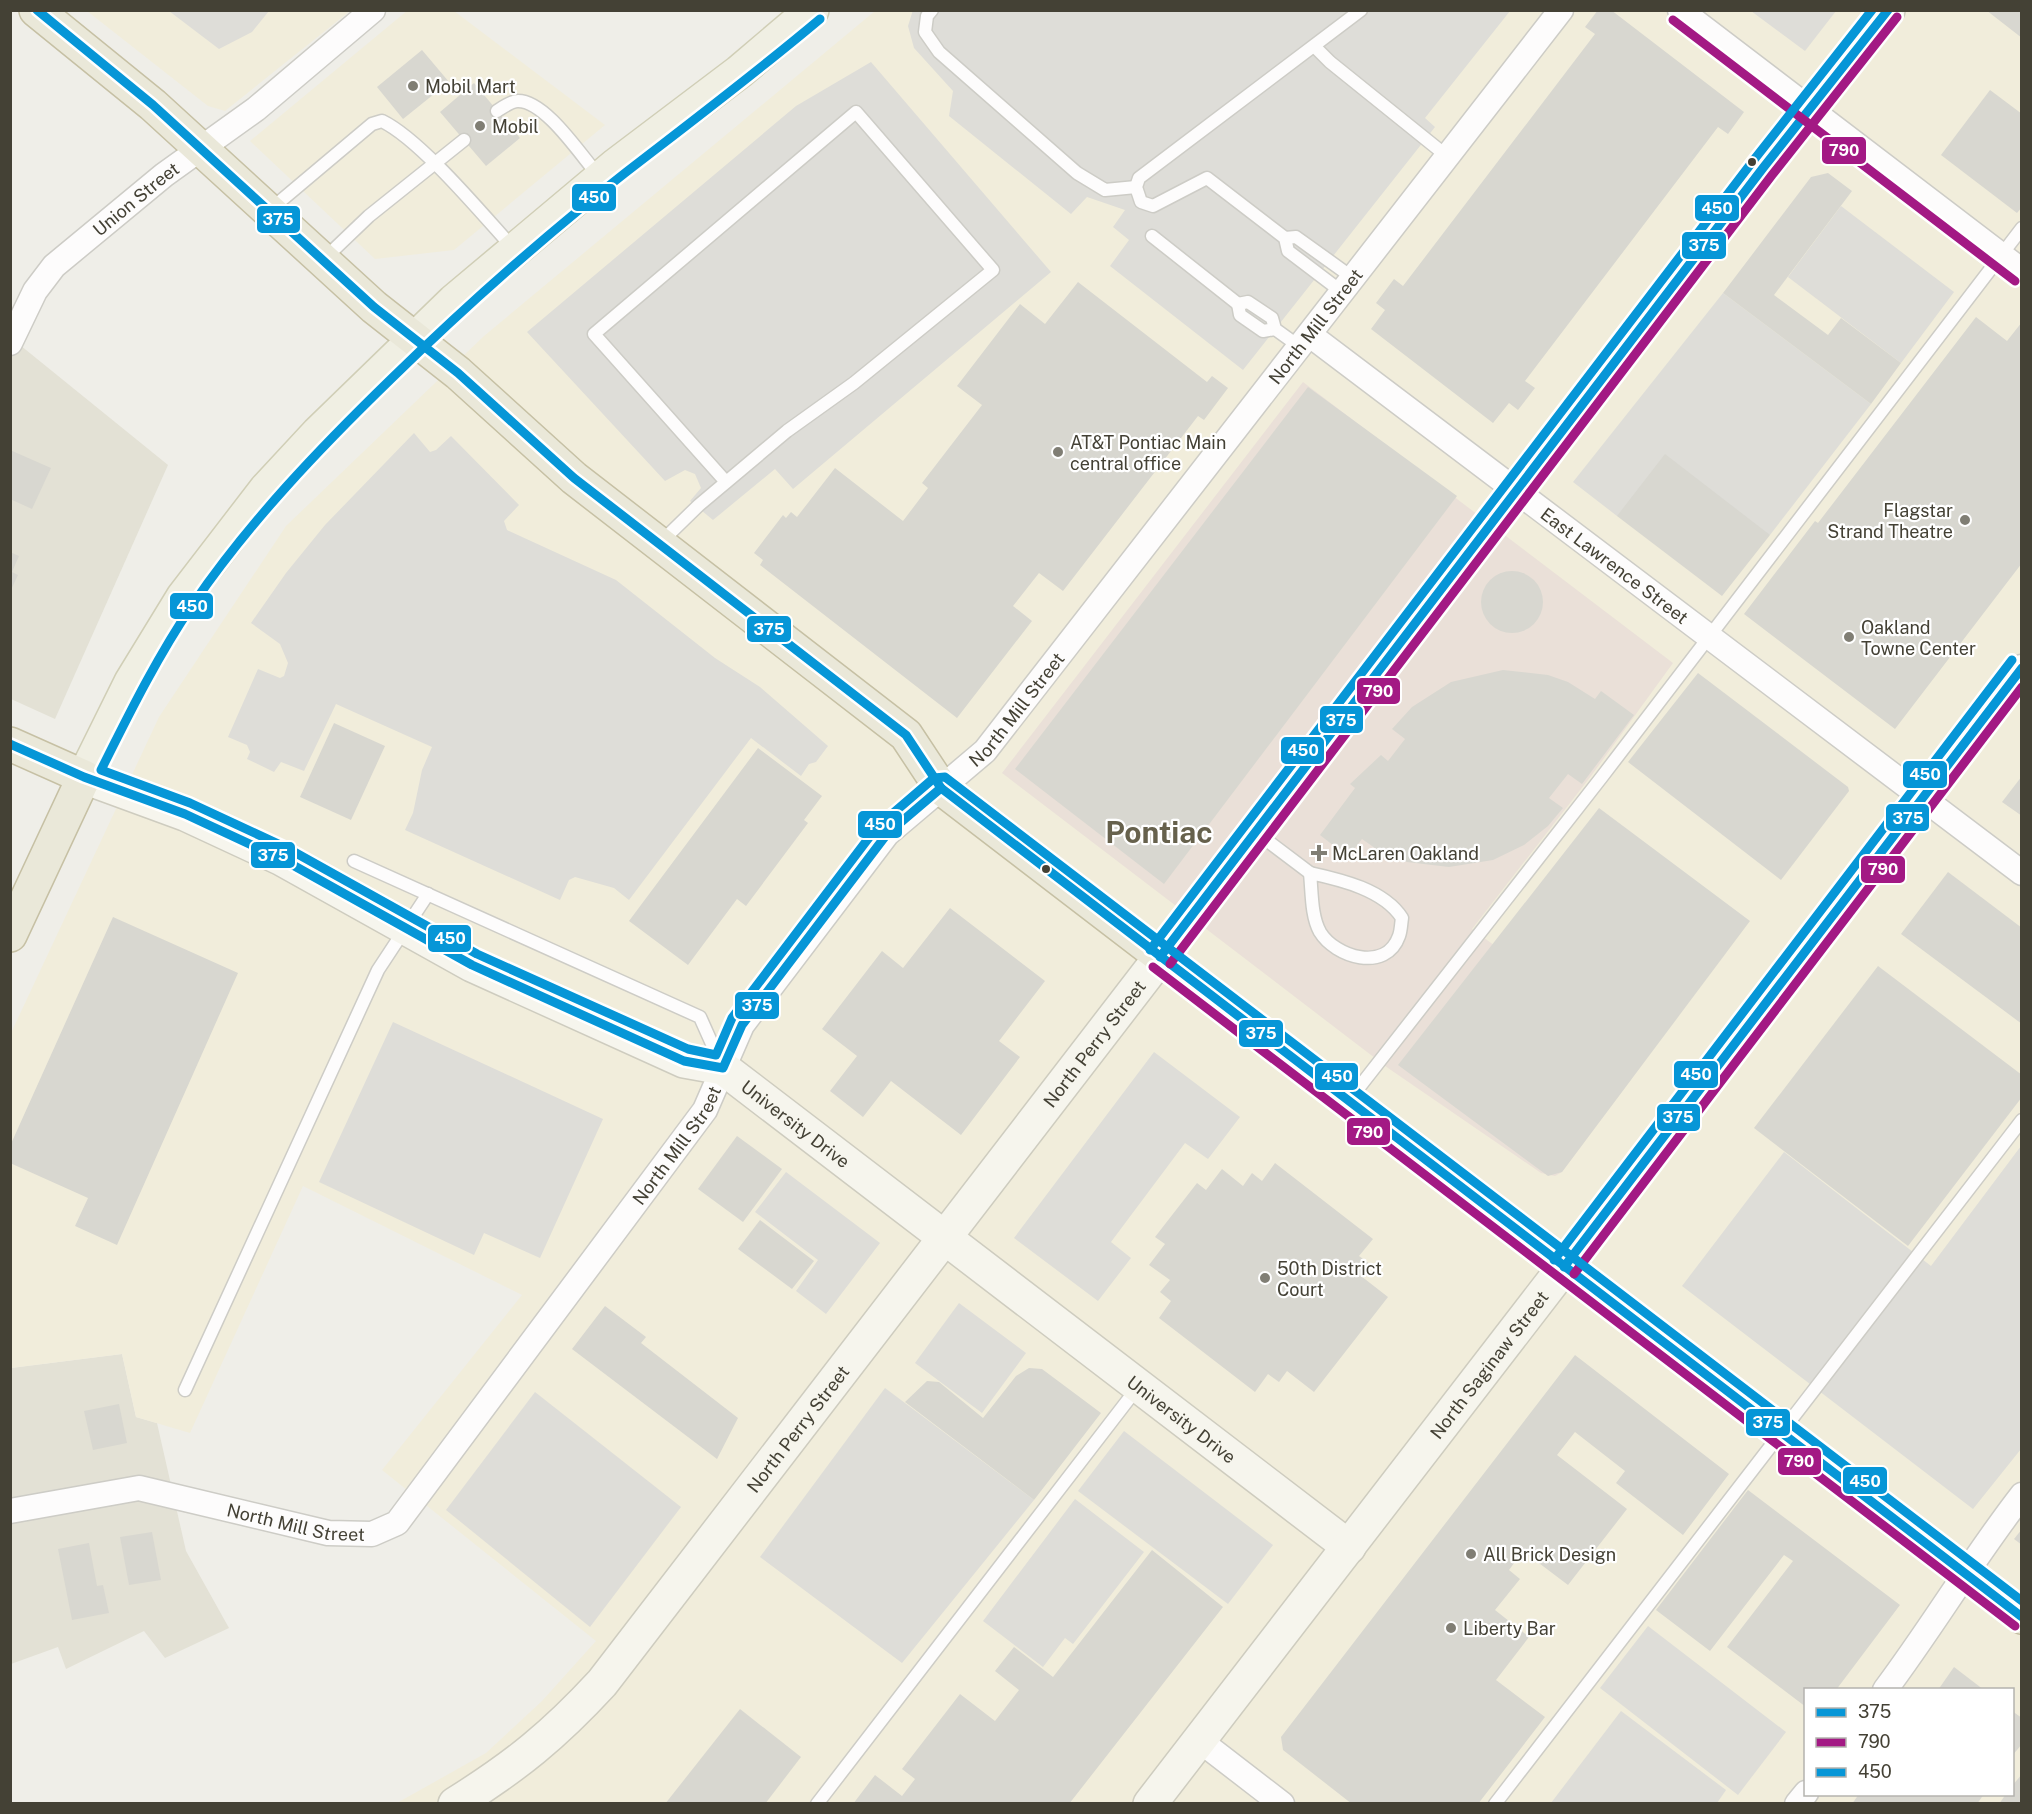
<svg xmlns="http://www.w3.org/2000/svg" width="2032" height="1814" font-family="'Public Sans',sans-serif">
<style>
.residential{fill:#e3e1d5}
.commercial{fill:#f1eddb;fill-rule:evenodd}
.medical{fill:#eae0d8}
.parking{fill:#deddd8}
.building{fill:#d8d7d0}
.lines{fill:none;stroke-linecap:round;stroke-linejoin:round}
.lane-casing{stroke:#cdccc6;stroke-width:15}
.street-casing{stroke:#cdccc6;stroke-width:27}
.secondary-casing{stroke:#ceccbf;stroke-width:36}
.primary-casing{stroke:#d0ceb6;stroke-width:36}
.highway-casing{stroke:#c6c0a4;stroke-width:36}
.lane{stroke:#fdfcfc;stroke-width:12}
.street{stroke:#fdfcfc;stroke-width:24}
.secondary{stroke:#f6f5ed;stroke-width:33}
.primary{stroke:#f0efe3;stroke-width:33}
.highway{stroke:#eae8d9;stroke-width:33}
.bus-1-casing{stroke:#fff;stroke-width:14}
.bus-2-casing{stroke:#fff;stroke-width:14}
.bus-3-casing{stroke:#fff;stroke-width:14}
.bus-1{stroke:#0696d7;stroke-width:9}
.bus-2{stroke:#a31984;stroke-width:9}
.bus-3{stroke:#0696d7;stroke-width:9}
.poi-dot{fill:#807e74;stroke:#fff;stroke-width:2}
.bus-dot{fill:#444135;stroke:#fff;stroke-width:2}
.labels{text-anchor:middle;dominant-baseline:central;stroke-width:4.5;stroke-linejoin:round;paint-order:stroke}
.poi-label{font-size:18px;fill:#444135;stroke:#fff;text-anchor:start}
.street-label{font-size:18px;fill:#444135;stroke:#fff}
.town-label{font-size:30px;font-weight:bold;fill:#66614c;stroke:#fff}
.line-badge{stroke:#fff;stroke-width:2}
.badge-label{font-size:16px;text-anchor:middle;font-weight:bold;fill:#fff}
</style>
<rect width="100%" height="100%" fill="#efeee8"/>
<g class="residential">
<path d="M 10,337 L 168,465 L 55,719 L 11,699 Z"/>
<path d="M 122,1354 L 136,1417 L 157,1423 L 186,1551 L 229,1628 L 165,1658 L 144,1631 L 66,1669 L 58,1647 L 11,1664 L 11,1368 Z"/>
</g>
<g class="commercial">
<path d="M 408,10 L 454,11 L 605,125 L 454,250 L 375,259 L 250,141 Z"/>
<path d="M 87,11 L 350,11 L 225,111 L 208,106 Z"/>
<path d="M 875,11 L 2021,11 L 2021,1803 L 397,1803 L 486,1753 L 542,1701 L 596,1641 L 382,1470 L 522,1295 L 303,1186 L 190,1433 L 136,1417 L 122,1354 L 11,1368 L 11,1033 L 159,717 L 286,526 L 484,336 ZM 1806,1690 L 2012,1690 L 2012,1794 L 1806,1794 Z"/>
</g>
<path class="medical" d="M 1303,382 L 1673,663 L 1591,776 L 1472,929 L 1647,1058 L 1562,1172 L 1555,1176 L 1541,1173 L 1388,1068 L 1002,773 Z"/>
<g class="parking">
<path d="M 913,10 L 1510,11 L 1425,118 L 1435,127 L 1243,370 L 1110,266 L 1129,240 L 1113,227 L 1125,210 L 1087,197 L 1071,214 L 949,116 L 953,91 L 914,48 L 908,26 Z"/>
<path d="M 169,11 L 269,11 L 252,32 L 219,49 Z"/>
<path d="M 1751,11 L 1836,11 L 1805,51 Z"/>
<path d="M 871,62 L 1051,272 L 793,489 L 775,469 L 713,520 L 690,501 L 701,488 L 695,474 L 685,470 L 665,481 L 527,332 L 796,106 Z"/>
<path d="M 1841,206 L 1954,292 L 1901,363 L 1788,277 Z"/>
<path d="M 1723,293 L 1871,404 L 1770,535 L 1617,516 L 1573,482 Z"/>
<path d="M 414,433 L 430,452 L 436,450 L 451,436 L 519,505 L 504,521 L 507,530 L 616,580 L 715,658 L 760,687 L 828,746 L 816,762 L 809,764 L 801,776 L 751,738 L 629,900 L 614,888 L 575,877 L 569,880 L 560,900 L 405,830 L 413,813 L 422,770 L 432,747 L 336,704 L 304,771 L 281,762 L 274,772 L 247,759 L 250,752 L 247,745 L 228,737 L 258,669 L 280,678 L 284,676 L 288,663 L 280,644 L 251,623 L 286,573 L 325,525 Z"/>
<path d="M 393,1022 L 603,1119 L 540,1258 L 484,1233 L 474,1255 L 319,1182 Z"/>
<path d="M 1154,1052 L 1240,1117 L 1208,1159 L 1185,1143 L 1111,1242 L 1131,1258 L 1098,1301 L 1014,1238 Z"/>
<path d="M 2021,1146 L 2021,1449 L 1973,1509 L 1682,1286 L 1784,1152 L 1931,1266 Z"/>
<path d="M 786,1172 L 880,1243 L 826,1314 L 796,1291 L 818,1260 L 755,1212 Z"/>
<path d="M 959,1303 L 1026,1353 L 982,1413 L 915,1363 Z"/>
<path d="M 885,1388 L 1034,1500 L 902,1663 L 760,1557 Z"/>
<path d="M 535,1392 L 681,1507 L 590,1627 L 446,1510 Z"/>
<path d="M 1124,1431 L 1273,1545 L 1228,1604 L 1078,1491 Z"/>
<path d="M 1075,1499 L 1144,1552 L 1073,1644 L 1065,1638 L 1043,1667 L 983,1621 Z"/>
<path d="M 1648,1626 L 1786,1732 L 1738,1795 L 1600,1688 Z"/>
<path d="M 1621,1711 L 1726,1790 L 1717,1803 L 1551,1803 Z"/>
</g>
<g class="building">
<path d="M 1598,10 L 1611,10 L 1744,112 L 1728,134 L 1718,127 L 1525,381 L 1535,388 L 1518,410 L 1509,403 L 1493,423 L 1371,329 L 1385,310 L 1376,303 L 1394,279 L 1403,286 L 1595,34 L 1585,27 Z"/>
<path d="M 1986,10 L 2022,10 L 2022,38 Z"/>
<path d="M 422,50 L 449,82 L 403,119 L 377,87 Z"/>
<path d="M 474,83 L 520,138 L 486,166 L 440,112 Z"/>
<path d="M 1990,90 L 2022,114 L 2022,207 L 2017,213 L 1941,155 Z"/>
<path d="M 1828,173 L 1852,191 L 1774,295 L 1828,335 L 1841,318 L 1901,363 L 1871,404 L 1723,293 L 1811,177 Z"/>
<path d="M 1078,282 L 1207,382 L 1212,376 L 1228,388 L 1204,420 L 1198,416 L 1063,591 L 1039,573 L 1013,606 L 1032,621 L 957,718 L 760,565 L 763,560 L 754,553 L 783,515 L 786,518 L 791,512 L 797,517 L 835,468 L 903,521 L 928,488 L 922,483 L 982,405 L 957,386 L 1020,304 L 1045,324 Z"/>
<path d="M 1976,317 L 2007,341 L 2022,322 L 2022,563 L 1895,729 L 1744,614 L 1815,521 L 1818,523 Z"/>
<path d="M 1308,387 L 1457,496 L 1164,884 L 1015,769 Z"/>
<path d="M 10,450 L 51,468 L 32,509 L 10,499 Z"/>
<path d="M 1665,454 L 1770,535 L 1722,596 L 1617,516 Z"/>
<path d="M 10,552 L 19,556 L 12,572 L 18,575 L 10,592 Z"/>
<circle cx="1512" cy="602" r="31"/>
<path d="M 1503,670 L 1548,675 L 1568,682 L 1595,699 L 1601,691 L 1634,715 L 1582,784 L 1568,774 L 1549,798 L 1563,808 L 1548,826 L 1524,845 L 1493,860 L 1449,867 L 1407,862 L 1382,853 L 1362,839 L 1348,857 L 1320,835 L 1355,788 L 1350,784 L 1381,755 L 1388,761 L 1405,739 L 1392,729 L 1412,707 L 1451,682 Z"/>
<path d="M 1698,673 L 1848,787 L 1849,791 L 1781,880 L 1628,762 Z"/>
<path d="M 334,723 L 385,746 L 351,820 L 300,797 Z"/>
<path d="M 758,748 L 822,796 L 804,820 L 808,823 L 746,906 L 737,899 L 688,965 L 629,921 Z"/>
<path d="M 2022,776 L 2022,816 L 2002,802 Z"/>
<path d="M 1599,808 L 1750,921 L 1562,1172 L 1548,1176 L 1398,1065 Z"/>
<path d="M 1948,872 L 2022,928 L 2022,1024 L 1901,934 Z"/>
<path d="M 950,908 L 1045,981 L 999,1041 L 1020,1057 L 961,1135 L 891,1081 L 863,1117 L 830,1091 L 857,1056 L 822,1029 L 882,951 L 903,968 Z"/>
<path d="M 113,917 L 238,973 L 117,1245 L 75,1226 L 88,1198 L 10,1163 L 10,1146 Z"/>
<path d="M 1878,966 L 2022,1075 L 2022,1097 L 1908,1246 L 1754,1128 Z"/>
<path d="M 737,1136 L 782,1169 L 743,1222 L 698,1189 Z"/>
<path d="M 1275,1163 L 1373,1239 L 1359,1256 L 1370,1264 L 1361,1276 L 1388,1297 L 1314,1392 L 1287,1371 L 1279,1382 L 1268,1374 L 1255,1392 L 1159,1318 L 1171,1301 L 1160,1292 L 1170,1280 L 1149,1265 L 1165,1244 L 1155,1237 L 1197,1183 L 1206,1190 L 1222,1169 L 1243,1186 L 1252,1173 L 1262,1181 Z"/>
<path d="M 760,1220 L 814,1261 L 792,1289 L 738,1249 Z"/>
<path d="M 605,1306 L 646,1337 L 641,1343 L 738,1418 L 717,1459 L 572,1349 Z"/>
<path d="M 1575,1355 L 1729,1474 L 1683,1535 L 1616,1483 L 1625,1471 L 1575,1432 L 1557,1455 L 1627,1509 L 1568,1585 L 1523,1551 L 1509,1570 L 1520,1579 L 1495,1610 L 1529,1637 L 1496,1680 L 1545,1717 L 1478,1804 L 1352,1804 L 1283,1750 L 1281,1737 Z"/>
<path d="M 1029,1368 L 1042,1369 L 1101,1413 L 1034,1500 L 905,1402 L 927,1381 L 939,1382 L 983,1418 L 1016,1376 Z"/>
<path d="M 119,1404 L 127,1443 L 93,1450 L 84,1411 Z"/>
<path d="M 1748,1490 L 1900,1605 L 1836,1690 L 1806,1690 L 1806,1707 L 1727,1647 L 1793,1561 L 1784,1555 L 1710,1651 L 1656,1610 Z"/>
<path d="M 2022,1529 L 2022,1545 L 2014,1539 Z"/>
<path d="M 152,1532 L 161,1580 L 129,1585 L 120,1537 Z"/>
<path d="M 89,1543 L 97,1586 L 103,1585 L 109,1613 L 72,1620 L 58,1549 Z"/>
<path d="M 1152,1550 L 1223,1607 L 1069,1804 L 853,1804 L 875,1775 L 902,1796 L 915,1779 L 902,1769 L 960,1694 L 995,1721 L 1019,1690 L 995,1671 L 1014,1647 L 1053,1677 Z"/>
<path d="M 1954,1667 L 1984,1690 L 1938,1690 Z"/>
<path d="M 740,1709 L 801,1757 L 765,1804 L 665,1804 Z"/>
<path d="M 2012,1711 L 2022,1718 L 2022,1744 L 2012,1756 Z"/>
<path d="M 2022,1774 L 2022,1804 L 1999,1804 L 2006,1794 L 2012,1794 L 2012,1786 Z"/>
<path d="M 1859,1794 L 1984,1794 L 1977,1804 L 1852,1804 Z"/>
</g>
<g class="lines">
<defs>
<g id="lane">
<path d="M 932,10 L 927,16 L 925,32 L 939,52 L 1077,173 L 1105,190 L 1136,187"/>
<path d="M 1315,47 L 1330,62 L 1448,157"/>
<path d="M 497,111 C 503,107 511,101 518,101 C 546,101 581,156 599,176"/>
<path d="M 271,209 L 372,124 L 382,121 C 421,140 483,215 514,249"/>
<path d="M 1152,236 L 1238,304"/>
<path d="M 1285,238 L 1296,237 L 1353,278"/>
<path d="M 323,260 L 369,216 L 464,140"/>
<path d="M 1342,292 L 1288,251 L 1285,238 L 1207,178 L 1153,206 L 1141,202 L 1136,187 L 1139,178 L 1361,10"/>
<path d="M 1275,329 L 1263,331 L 1240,315 L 1238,304 L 1248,302 L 1272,318 L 1275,329 L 1300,347"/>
<path d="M 659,544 L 699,505 L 787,431 L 854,383 L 993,270 L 856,112 L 594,334 L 726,482"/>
<path d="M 1257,833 L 1310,873"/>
<path d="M 354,861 L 700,1017 L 721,1064"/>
<path d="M 1310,873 C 1342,880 1384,890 1402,918 C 1401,924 1401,931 1399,936 C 1386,973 1335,957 1320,932 C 1311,916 1312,892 1310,873 Z"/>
<path d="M 1350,1099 L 1601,778 L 2022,228"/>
<path d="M 185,1390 L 378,970 L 428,894"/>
<path d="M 817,1804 L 1138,1387"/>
<path d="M 1495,1804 L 2022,1120"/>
</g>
<g id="street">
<path d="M 1680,10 L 2022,271"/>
<path id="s1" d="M 1310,335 L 2022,873"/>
<path id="s2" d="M 10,343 L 35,291 L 54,266 L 164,175 L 256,109 L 373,10"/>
<path d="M 1564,1267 L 2022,667"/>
<path id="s3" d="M 10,1511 L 139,1488 L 328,1533 L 372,1534 L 397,1523 L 705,1110 L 742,1025 L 887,834 L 985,751 L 1561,10"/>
<path d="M 1885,1690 C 1933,1626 1973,1558 2022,1495"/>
<path d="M 1199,1740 L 1282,1804"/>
<path d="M 1797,1804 L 1806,1793"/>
</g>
<g id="secondary">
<path id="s4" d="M 84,777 L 185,814 L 282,859 L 472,965 L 684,1061 L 723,1068 L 1349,1547"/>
<path id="s5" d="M 455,1804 C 516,1766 554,1735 602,1683 L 1192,916 L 1763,168 L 1888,10"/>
<path id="s6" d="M 1150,1804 L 1564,1267"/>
</g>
<path id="primary" d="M 84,777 L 131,682 L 183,597 L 266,489 L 318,433 L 454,301 L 616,165 L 739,72 L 812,10"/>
<g id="highway">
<path d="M 36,10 L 153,105 L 374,307 L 458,373 L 574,478 L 906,735 L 941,788 L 2022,1617"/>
<path d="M 10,744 L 84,777 L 10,935"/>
</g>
</defs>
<use href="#lane" class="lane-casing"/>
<use href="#street" class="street-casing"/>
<use href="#secondary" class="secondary-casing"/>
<use href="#primary" class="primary-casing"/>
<use href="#highway" class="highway-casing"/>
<use href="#lane" class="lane"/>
<use href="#street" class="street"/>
<use href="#secondary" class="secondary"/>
<use href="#primary" class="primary"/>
<use href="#highway" class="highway"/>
<defs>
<g id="bus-1">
<path d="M 37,10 L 153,105 L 374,307 L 458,373 L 574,478 L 906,735 L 941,788 L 2022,1617"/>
<path d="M 10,744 L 84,777 L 185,814 L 282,859 L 472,965 L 684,1061 L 723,1068 L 742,1025 L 887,834 L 941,788"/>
<path d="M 1160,957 L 1763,168 L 1888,10"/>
<path d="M 1564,1267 L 2022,668"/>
</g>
<g id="bus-2">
<path d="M 1673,20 L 2015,281"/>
<path d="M 1170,964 L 1772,175 L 1897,17"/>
<path d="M 1153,967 L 2015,1626"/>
<path d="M 1574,1274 L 2022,687"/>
</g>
<g id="bus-3">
<path d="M 820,19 C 756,73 691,122 625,173 C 543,237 466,306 391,379 C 319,449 250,521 193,604 C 157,657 129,714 101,770 L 190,803 L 287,848 L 477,954 L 688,1049 L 716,1055 L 732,1018 L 877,827 L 934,778 L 945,777 L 2022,1601"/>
<path d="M 1150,950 L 1753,161 L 1872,10"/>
<path d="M 1554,1260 L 2012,660"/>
</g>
</defs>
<use href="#bus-1" class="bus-1-casing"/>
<use href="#bus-2" class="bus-2-casing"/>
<use href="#bus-3" class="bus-3-casing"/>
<use href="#bus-1" class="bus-1"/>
<use href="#bus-2" class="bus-2"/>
<use href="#bus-3" class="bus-3"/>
</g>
<g class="poi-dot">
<circle cx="413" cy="86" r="6"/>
<circle cx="480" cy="126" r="6"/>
<circle cx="1058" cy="452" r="6"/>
<circle cx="1965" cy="520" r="6"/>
<circle cx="1849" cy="637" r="6"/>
<path d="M1316 844h6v6h6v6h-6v6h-6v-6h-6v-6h6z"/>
<circle cx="1265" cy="1278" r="6"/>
<circle cx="1471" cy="1554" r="6"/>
<circle cx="1451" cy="1628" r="6"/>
</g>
<g class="bus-dot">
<circle cx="1752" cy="162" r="5"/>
<circle cx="1046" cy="869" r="5"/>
</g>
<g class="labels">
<g class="poi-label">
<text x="425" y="86">Mobil Mart</text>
<text x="492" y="126">Mobil</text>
<text x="1070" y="442">AT&amp;T Pontiac Main<tspan x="1070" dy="21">central office</tspan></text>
<text x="1953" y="510" text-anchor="end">Flagstar<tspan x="1953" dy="21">Strand Theatre</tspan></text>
<text x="1861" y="627">Oakland<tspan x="1861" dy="21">Towne Center</tspan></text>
<text x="1332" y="853">McLaren Oakland</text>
<text x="1277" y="1268">50th District<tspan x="1277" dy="21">Court</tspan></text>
<text x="1483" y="1554">All Brick Design</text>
<text x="1463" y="1628">Liberty Bar</text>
</g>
<g class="street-label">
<text stroke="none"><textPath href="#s2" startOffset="195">Union Street</textPath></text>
<text stroke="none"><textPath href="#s3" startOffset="1911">North Mill Street</textPath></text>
<text stroke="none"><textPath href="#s1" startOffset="382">East Lawrence Street</textPath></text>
<text stroke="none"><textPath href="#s3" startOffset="1425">North Mill Street</textPath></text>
<text stroke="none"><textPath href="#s5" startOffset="998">North Perry Street</textPath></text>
<text stroke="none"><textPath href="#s4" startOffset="796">University Drive</textPath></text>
<text stroke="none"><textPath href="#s3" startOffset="867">North Mill Street</textPath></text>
<text stroke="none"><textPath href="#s6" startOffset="555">North Saginaw Street</textPath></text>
<text stroke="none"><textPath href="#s4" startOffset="1282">University Drive</textPath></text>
<text stroke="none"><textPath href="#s5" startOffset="512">North Perry Street</textPath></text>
<text stroke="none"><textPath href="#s3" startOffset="292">North Mill Street</textPath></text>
</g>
<g class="town-label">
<text x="1159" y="832">Pontiac</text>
</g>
</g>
<g class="line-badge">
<rect x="1821" y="136" width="46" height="29" rx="6" fill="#a31984"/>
<rect x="571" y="183" width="46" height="29" rx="6" fill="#0696d7"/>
<rect x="1694" y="194" width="46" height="28" rx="6" fill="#0696d7"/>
<rect x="256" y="205" width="45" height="29" rx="6" fill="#0696d7"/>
<rect x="1681" y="231" width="46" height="29" rx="6" fill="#0696d7"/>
<rect x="169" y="592" width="45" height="28" rx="6" fill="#0696d7"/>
<rect x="746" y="615" width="46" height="28" rx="6" fill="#0696d7"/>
<rect x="1356" y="677" width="45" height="28" rx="6" fill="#a31984"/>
<rect x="1319" y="705" width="45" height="29" rx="6" fill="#0696d7"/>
<rect x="1280" y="736" width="45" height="29" rx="6" fill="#0696d7"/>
<rect x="1902" y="760" width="46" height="29" rx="6" fill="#0696d7"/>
<rect x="1885" y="803" width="45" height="29" rx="6" fill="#0696d7"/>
<rect x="857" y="810" width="46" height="29" rx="6" fill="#0696d7"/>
<rect x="250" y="841" width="46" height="28" rx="6" fill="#0696d7"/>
<rect x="1860" y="855" width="46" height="29" rx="6" fill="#a31984"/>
<rect x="427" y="924" width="45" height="29" rx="6" fill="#0696d7"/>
<rect x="734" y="991" width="46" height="29" rx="6" fill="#0696d7"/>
<rect x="1238" y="1019" width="46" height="29" rx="6" fill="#0696d7"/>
<rect x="1673" y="1060" width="46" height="29" rx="6" fill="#0696d7"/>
<rect x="1314" y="1062" width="45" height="29" rx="6" fill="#0696d7"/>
<rect x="1656" y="1103" width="45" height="29" rx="6" fill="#0696d7"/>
<rect x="1346" y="1117" width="45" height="29" rx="6" fill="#a31984"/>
<rect x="1745" y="1408" width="46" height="29" rx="6" fill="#0696d7"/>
<rect x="1777" y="1447" width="45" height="29" rx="6" fill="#a31984"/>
<rect x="1842" y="1466" width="46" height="29" rx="6" fill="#0696d7"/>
</g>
<g class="badge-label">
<text x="1844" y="156">790</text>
<text x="594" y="203">450</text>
<text x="1717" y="214">450</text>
<text x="278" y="225">375</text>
<text x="1704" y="251">375</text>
<text x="192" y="612">450</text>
<text x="769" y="635">375</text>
<text x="1378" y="697">790</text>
<text x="1341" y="726">375</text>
<text x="1303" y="756">450</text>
<text x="1925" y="780">450</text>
<text x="1908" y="824">375</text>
<text x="880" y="830">450</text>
<text x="273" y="861">375</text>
<text x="1883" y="875">790</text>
<text x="450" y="944">450</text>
<text x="757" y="1011">375</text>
<text x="1261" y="1039">375</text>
<text x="1696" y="1080">450</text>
<text x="1337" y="1082">450</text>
<text x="1678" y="1123">375</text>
<text x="1368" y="1138">790</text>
<text x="1768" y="1428">375</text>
<text x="1799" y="1467">790</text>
<text x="1865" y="1487">450</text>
</g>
<rect width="2032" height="1814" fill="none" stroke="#444135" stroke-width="24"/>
<rect x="1804" y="1688" width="210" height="108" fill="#ffffff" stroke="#b4b3ae" stroke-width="1.5"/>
<rect x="1816" y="1708" width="30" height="9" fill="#0696d7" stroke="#b4b3ae" stroke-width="1.5"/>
<text x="1858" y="1718" font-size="18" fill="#444135">375</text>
<rect x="1816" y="1738" width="30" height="9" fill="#a31984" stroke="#b4b3ae" stroke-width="1.5"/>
<text x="1858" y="1748" font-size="18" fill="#444135">790</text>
<rect x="1816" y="1768" width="30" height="9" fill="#0696d7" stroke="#b4b3ae" stroke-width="1.5"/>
<text x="1858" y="1778" font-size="18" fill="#444135">450</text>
</svg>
